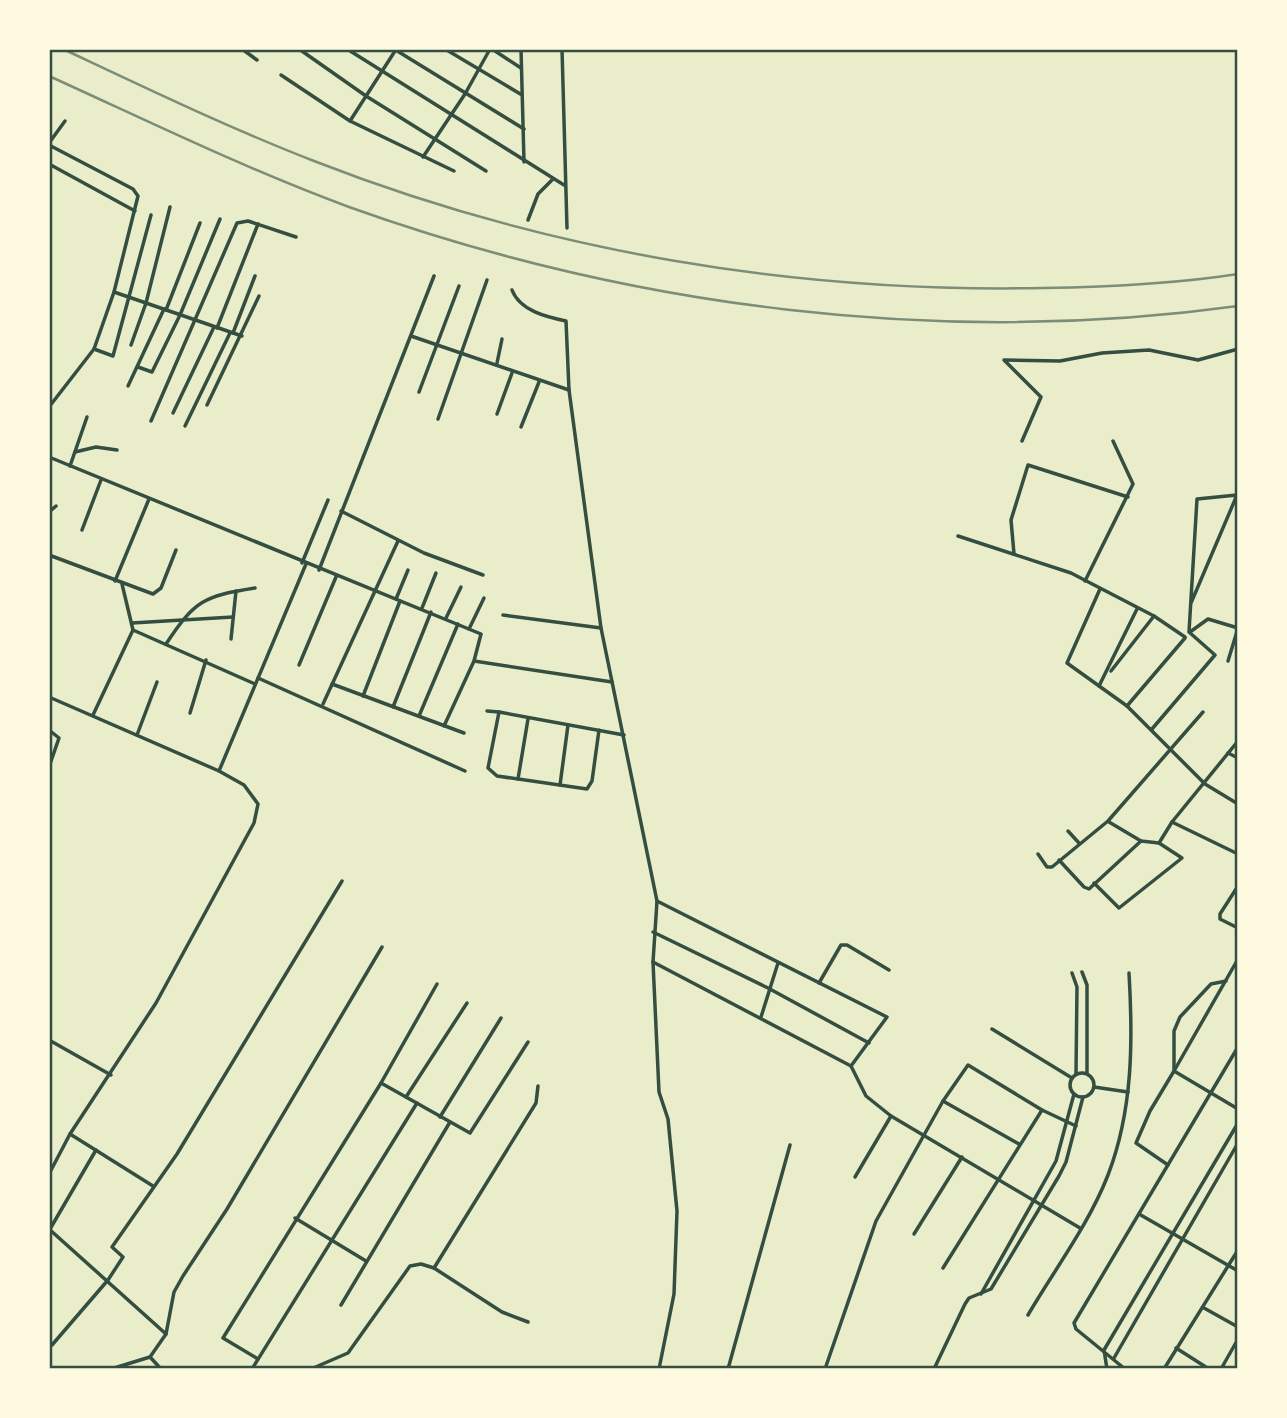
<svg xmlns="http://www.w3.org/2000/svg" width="1287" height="1418" font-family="'Exo 2',sans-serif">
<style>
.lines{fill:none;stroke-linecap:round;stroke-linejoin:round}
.minor{stroke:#344e41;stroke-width:3.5}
.rail{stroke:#7c8e77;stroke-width:2.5}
.neatline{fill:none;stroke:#344e41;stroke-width:2.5}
</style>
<rect width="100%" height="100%" fill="#e9edc9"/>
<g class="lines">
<g class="minor">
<path d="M 100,49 L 101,49"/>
<path d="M 242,49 L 257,60"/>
<path d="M 299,49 L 366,96 L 486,171"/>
<path d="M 347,49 L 564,185"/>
<path d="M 394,49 L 524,129"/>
<path d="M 445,49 L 522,95"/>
<path d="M 492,49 L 521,68"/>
<path d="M 521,49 L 524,162"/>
<path d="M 562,49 L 567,228"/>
<path d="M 281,75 L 350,121 L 454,171"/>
<path d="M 350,121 L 395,51"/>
<path d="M 49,143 L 65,121"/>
<path d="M 49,145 L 133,189 L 138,196 L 114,292 L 94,349 L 49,407"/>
<path d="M 423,157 L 465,94 L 490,49"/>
<path d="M 49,164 L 135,211"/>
<path d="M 528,220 L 538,194 L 553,179"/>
<path d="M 512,290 C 520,311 547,317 566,321 L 569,390 L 601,628 L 657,901 L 653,962 L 659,1092 L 668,1119 L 677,1211 L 674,1294 L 659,1369"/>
<path d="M 114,292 L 242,336"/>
<path d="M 166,310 L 200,223"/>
<path d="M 217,328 L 258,224"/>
<path d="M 233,333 L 255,276"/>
<path d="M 411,336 L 569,390"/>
<path d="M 131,345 L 146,303 L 170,207"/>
<path d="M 94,349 L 113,356 L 151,215"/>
<path d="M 1004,360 L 1060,361 L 1102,353 L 1149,350 L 1198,360 L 1238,349"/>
<path d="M 1005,361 L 1041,397 L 1022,441"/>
<path d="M 497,363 L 502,339"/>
<path d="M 138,367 L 152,372 L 180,315 L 220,219"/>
<path d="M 128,386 L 164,309"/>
<path d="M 419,392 L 459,286"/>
<path d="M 207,405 L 259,296"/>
<path d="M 173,413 L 214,327"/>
<path d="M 497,414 L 512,373"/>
<path d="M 438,419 L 487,280"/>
<path d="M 151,421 L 237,223 L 248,221 L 296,237"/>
<path d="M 185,426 L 230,333"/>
<path d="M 521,427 L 539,382"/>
<path d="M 75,452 L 96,447 L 117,450"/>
<path d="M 49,457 L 481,634 L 474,661 L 444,726"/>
<path d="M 70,466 L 87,417"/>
<path d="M 341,511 L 424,553 L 483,575"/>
<path d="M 49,512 L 56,506"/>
<path d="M 82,530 L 101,480"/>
<path d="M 958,536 L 1071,573 L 1154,616 L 1185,637"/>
<path d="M 1014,554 L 1011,520 L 1028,465 L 1128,497"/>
<path d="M 49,555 L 153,594 L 161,588 L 176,550"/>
<path d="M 302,563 L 328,500"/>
<path d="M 319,570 L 434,276"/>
<path d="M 115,581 L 149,499"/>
<path d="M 1085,581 L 1133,484 L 1113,441"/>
<path d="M 122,584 L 133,630"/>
<path d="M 1100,589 L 1067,663 L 1127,706 L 1205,784 L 1238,804"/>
<path d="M 396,599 L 408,570"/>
<path d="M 422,608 L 436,573"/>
<path d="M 503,615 L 601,628"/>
<path d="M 446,618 L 461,587"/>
<path d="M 132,623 L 233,617"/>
<path d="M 469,629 L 484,598"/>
<path d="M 1190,632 L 1208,619 L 1238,628"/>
<path d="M 231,639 L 236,591"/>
<path d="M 166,644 C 195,600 204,596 255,588"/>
<path d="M 474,661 L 612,682"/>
<path d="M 1228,661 L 1238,628"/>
<path d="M 299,665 L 336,577"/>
<path d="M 1111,671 L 1154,616"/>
<path d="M 258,678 L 465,771"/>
<path d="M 332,684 L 464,733"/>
<path d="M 1099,686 L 1137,609"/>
<path d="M 363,696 L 400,601"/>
<path d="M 49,697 L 219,771 L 244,785 L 258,804 L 254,823 L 156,1003 L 70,1134 L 49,1174"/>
<path d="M 323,704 L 398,541"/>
<path d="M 1127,706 L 1185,638"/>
<path d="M 393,707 L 431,612"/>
<path d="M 487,711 L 499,712"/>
<path d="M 190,713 L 206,660"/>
<path d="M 93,715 L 133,630 L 255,684"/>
<path d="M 419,716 L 458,624"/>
<path d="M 1152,729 L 1215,655 L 1189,632 L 1197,499 L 1237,495 L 1191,603"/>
<path d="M 49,730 L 59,738 L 49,767"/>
<path d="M 599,730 L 592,781 L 587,789 L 497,776 L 488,768 L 499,712 L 624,735"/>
<path d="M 137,735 L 157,682"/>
<path d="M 1228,753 L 1238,758"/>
<path d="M 219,771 L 306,564"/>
<path d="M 518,779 L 528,719"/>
<path d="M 560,785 L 568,725"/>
<path d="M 1172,822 L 1238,854"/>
<path d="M 1068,831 L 1079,843"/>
<path d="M 1159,843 L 1172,822 L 1238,741"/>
<path d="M 1038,854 L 1047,867 L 1052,867 L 1108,821 L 1203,712"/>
<path d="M 1059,860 L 1084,887 L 1089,889 L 1141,841"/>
<path d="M 1094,883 L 1119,908 L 1182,858 L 1159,843 L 1141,841 L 1109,822"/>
<path d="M 1238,886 L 1220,914 L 1220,919 L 1238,928"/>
<path d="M 657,901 L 887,1017 L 851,1066"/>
<path d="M 653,932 L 768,988 L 869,1043"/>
<path d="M 1238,959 L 1174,1071 L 1238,1109"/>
<path d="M 653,962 L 851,1066 L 866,1096 L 891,1116 L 1080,1228"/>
<path d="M 1082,972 L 1087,985 L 1087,1073"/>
<path d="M 1072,973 L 1077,987 L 1076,1074"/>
<path d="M 819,983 L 841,945 L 847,945 L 889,970"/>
<path d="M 761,1017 L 778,963"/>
<path d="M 992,1029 L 1072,1078"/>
<path d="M 49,1040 L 111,1075"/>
<circle cx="1082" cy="1085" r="12"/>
<path d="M 381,1083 L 470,1133 L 528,1042"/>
<path d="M 1094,1087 L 1128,1092"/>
<path d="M 406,1097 L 467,1003"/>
<path d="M 943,1101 L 1019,1144"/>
<path d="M 440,1117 L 501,1018"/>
<path d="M 70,1134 L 153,1186"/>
<path d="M 1168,1165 L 1136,1143 L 1150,1111 L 1174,1071 L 1174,1031 L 1180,1017 L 1211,984 L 1226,981"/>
<path d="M 855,1177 L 891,1116"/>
<path d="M 1139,1214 L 1238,1271"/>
<path d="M 295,1218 L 366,1261"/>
<path d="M 49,1229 L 166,1334"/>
<path d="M 50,1229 L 96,1150"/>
<path d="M 914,1234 L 962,1157"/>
<path d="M 434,1268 L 536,1103 L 538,1086"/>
<path d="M 943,1268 L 1042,1110"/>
<path d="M 981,1294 L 1056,1161 L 1074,1094"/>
<path d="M 341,1305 L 450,1122"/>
<path d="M 1204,1308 L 1238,1327"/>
<path d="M 1028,1315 C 1055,1269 1089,1224 1108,1175 C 1133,1110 1133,1041 1129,973"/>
<path d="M 52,1345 L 108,1280 L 123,1257 L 112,1247 L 177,1154 L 342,881"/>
<path d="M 1176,1348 L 1209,1369"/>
<path d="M 150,1357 L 161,1369"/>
<path d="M 1114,1358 L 1238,1143"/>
<path d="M 258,1359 L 223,1338 L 381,1083 L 437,984"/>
<path d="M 111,1369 L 150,1357 L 166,1334 L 174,1292 L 183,1276 L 227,1209 L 382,947"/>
<path d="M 252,1369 L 417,1103"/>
<path d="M 311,1369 L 348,1353 L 410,1266 L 421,1264 L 434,1268 L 502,1312 L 528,1322"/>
<path d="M 728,1369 L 790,1145"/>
<path d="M 825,1369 L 876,1221 L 943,1101 L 968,1065 L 1042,1110 L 1076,1126"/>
<path d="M 934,1369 L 965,1304 L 969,1298 L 991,1289 L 1059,1176 L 1066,1162 L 1083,1097"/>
<path d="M 1107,1369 L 1104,1350 L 1238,1123"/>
<path d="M 1125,1369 L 1076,1329 L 1074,1323 L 1238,1047"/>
<path d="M 1164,1369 L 1238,1250"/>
<path d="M 1221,1369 L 1238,1339"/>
</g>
<g class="rail">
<path d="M 63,49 C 146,88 229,128 314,161 C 547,252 794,293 1043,288 C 1108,287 1174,284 1238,274"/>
<path d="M 49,76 C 148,121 246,169 349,207 C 631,308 941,347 1238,306"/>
</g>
</g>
<rect width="1287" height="1418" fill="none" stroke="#fefae0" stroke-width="102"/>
<rect x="51" y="51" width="1185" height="1316" class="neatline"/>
</svg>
